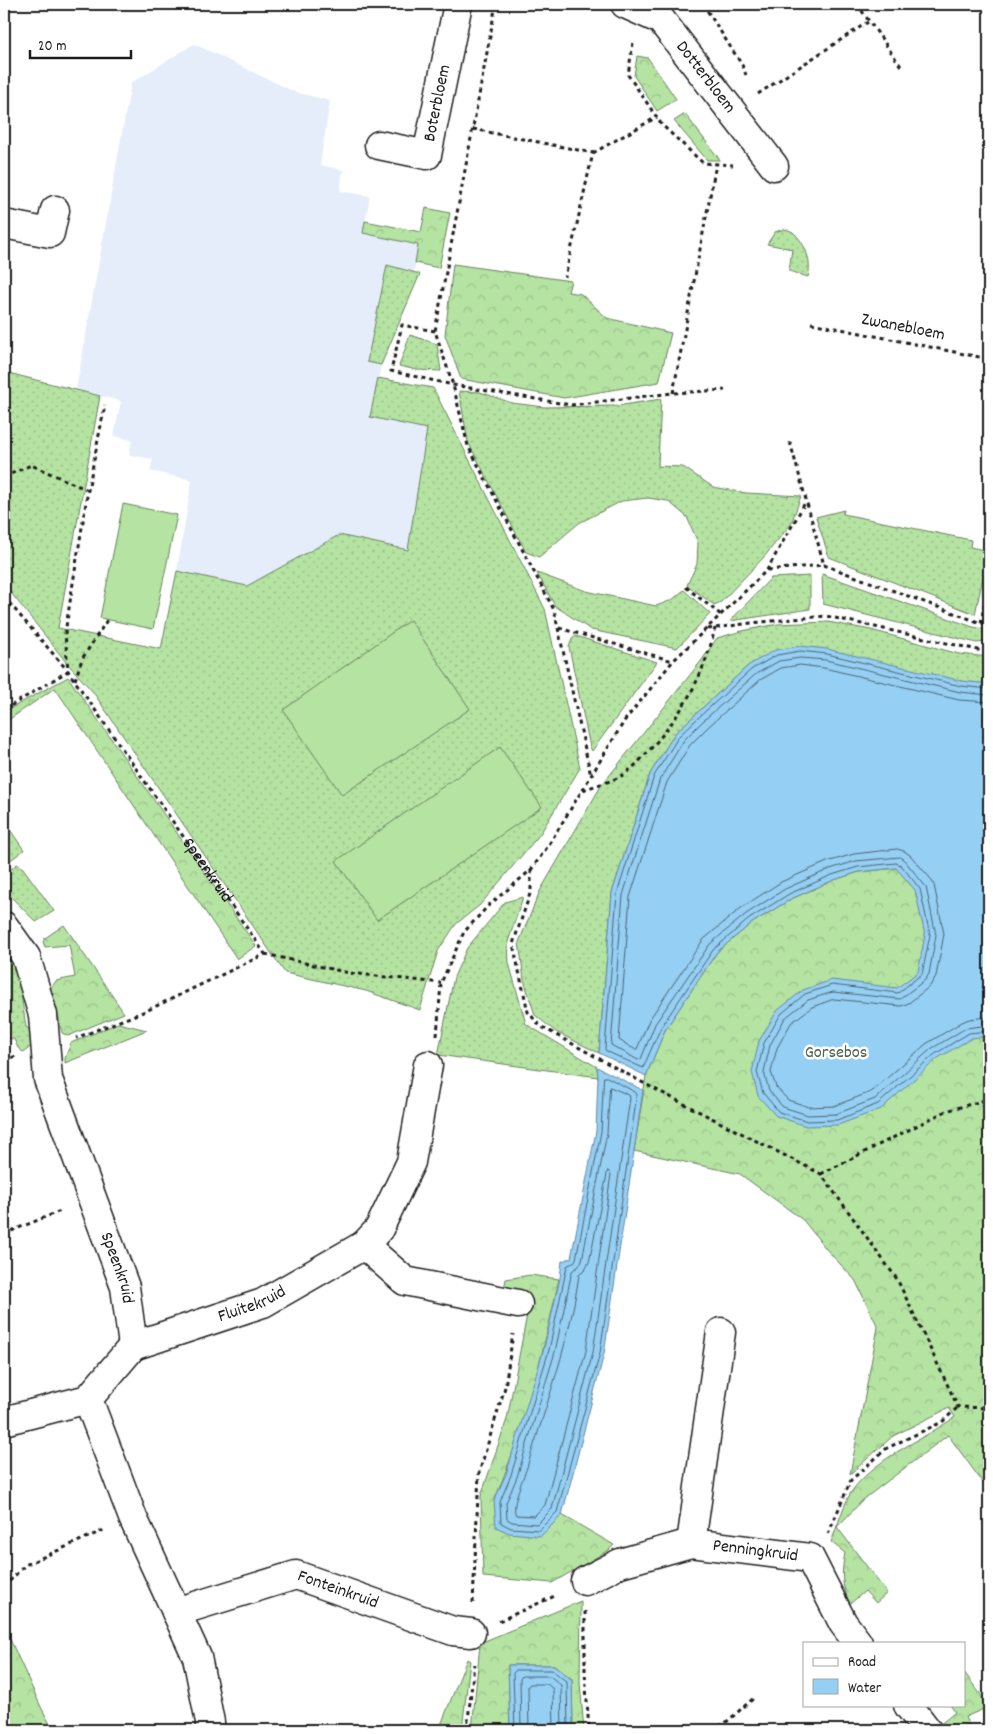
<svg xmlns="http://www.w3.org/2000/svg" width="993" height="1734" font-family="Dekko,sans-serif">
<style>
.built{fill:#e5edfa}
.grass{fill:url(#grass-dots);stroke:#68805f}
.forest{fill:url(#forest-crowns);stroke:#68805f}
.pitch{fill:#b5e3a2;stroke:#68805f}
.water{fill:#95cff4;stroke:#65879e}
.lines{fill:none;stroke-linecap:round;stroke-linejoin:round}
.shore{stroke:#4c6472;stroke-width:1}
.minor-casing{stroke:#1c1c1c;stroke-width:31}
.path{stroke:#1c1c1c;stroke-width:3;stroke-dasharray:4 4;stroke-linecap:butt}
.minor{stroke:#fff;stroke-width:28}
.labels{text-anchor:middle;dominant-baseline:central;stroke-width:5;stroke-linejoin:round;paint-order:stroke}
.street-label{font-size:18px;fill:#1c1c1c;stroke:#fff}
.park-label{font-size:18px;fill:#52624b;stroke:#fff}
</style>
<defs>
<pattern id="grass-dots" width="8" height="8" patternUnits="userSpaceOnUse" patternTransform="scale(1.25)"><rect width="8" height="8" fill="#b5e3a2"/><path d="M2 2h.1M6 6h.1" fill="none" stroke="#9bc28b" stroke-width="1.8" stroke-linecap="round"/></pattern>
<pattern id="forest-crowns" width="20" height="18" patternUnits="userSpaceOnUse" patternTransform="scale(1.25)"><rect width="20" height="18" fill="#b5e3a2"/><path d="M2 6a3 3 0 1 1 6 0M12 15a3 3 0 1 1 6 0" fill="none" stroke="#9bc28b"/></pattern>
</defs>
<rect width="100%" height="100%" fill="#fff"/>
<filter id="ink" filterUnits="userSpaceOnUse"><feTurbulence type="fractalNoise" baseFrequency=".02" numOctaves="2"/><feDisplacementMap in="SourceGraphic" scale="10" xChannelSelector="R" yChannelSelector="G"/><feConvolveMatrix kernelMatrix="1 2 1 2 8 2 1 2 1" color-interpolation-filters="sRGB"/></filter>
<g filter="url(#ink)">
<path class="built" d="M 194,44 L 295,92 L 330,101 L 320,165 L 343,170 L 340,191 L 370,196 L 363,233 L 418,245 L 414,272 L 387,265 L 367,362 L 381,365 L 371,417 L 427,429 L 408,550 L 339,535 L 247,586 L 177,571 L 192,480 L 150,471 L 153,459 L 129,455 L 132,440 L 114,436 L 121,401 L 76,390 L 131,83 Z"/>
<g class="grass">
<path d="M 784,229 C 788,230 793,231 795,234 C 806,245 812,262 808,277 L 789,271 L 792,249 L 767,244 L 775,232 Z"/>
<path d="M 387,265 L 420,274 L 381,365 L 367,362 Z"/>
<path d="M 410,335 L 437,344 L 441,371 L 417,370 L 399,366 Z"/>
<path d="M 4,372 L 100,396 L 58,628 L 161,649 L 177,571 L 247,586 L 339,535 L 408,550 L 427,429 L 370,417 L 378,378 L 433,388 L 545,609 L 580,768 L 540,834 L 480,905 L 456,924 L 438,951 L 420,1010 L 366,991 L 285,973 L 93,692 L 66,662 L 4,584 Z"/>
<path d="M 459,391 L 480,392 L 512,403 L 544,407 L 617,406 L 661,399 L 658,466 L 683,467 L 713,487 L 746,493 L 801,496 L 791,524 L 764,557 L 721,602 L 714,605 L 687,585 L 697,564 L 698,543 L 687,517 L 668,501 L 648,498 L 622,501 L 579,523 L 539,557 L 526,552 L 468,442 Z"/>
<path d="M 844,510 L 843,514 L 971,540 L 970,547 L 989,551 L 975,614 L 829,557 L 816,517 Z"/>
<path d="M 537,573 L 586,591 L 656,606 L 672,600 L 684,590 L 710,614 L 677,648 L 591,630 L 555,606 Z"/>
<path d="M 822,574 L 973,627 L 989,630 L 989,641 L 977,643 L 823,604 Z"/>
<path d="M 810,576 L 810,609 L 730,621 L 771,578 Z"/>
<path d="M 828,622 L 871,630 L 959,654 L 989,657 L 989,684 L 749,665 L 675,733 L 650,774 L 612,893 L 599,1053 L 556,1032 L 535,1015 L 524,980 L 519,942 L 540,891 L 601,786 L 702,660 L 717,638 L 742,631 L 778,624 Z"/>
<path d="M 576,636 L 657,662 L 592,751 L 590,747 L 569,647 L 572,639 Z"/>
<path d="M 4,821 L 24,850 L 4,865 Z"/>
<path d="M 17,864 L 23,868 L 54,911 L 36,922 L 4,890 L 4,875 Z"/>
<path d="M 523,897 L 508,942 L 509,963 L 526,1024 L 597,1067 L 598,1077 L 438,1055 L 454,977 L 467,948 L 505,902 Z"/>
<path d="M 4,942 L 12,949 L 19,980 L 26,1027 L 30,1030 L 32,1045 L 27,1050 L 23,1052 L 18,1048 L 14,1039 L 4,1038 Z"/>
</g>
<g class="forest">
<path d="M 637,56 L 648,58 L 676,99 L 657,111 L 634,76 Z"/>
<path d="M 685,114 L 720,160 L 707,160 L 674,121 Z"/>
<path d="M 426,208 L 450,213 L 439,268 L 415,263 L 418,245 L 363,233 L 365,221 L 421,232 Z"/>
<path d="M 453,264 L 571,281 L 568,292 L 581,294 L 607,318 L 671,333 L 659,382 L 564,398 L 461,379 L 445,335 Z"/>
<path d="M 68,677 L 256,946 L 237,959 L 55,688 L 4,723 L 4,712 Z"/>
<path d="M 989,811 L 989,1491 L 948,1435 L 864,1499 L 837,1527 L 887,1593 L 876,1603 L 865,1591 L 850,1604 C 841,1585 841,1573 845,1553 L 831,1542 C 837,1528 845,1499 854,1488 C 882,1454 921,1441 955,1417 L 949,1408 L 893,1436 L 850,1474 L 878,1327 L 855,1280 L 827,1250 L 803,1220 L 740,1174 L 634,1151 L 646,1076 L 665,1030 L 717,952 L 752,923 L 791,899 L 834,880 L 859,872 L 897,868 Z"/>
<path d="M 64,925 L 124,1013 L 68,1036 L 62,1033 L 53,994 L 50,989 L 56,981 L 75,977 L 69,945 L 45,947 L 43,942 L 45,938 Z"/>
<path d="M 118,1023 L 147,1030 L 65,1063 L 65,1058 L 71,1043 Z"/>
<path d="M 530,1275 L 559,1279 C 543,1354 524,1430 494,1501 L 541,1535 L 562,1515 L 614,1545 L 609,1550 L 552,1583 L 483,1577 L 481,1496 L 507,1419 L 530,1299 L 503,1295 L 506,1279 Z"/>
<path d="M 581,1601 L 580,1683 L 584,1730 L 573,1730 L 572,1679 L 554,1665 L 508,1665 L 510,1730 L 472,1730 L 480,1643 Z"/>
<path d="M 4,1626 L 40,1705 L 51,1726 L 49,1730 L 4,1730 Z"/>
<path d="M 467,1659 L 470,1661 L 462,1730 L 439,1730 Z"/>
<path d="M 964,1672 L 981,1695 L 986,1708 L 965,1717 L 971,1730 L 945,1730 L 937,1727 L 955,1712 L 950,1705 L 964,1705 Z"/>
</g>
<g class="pitch">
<path d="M 123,504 L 177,515 L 153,629 L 100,618 Z"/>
<path d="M 410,620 L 470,709 L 342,795 L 283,710 Z"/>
<path d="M 500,747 L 542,807 L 377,920 L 336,861 Z"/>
</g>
<g class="water">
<path d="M 800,646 L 827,649 L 962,681 L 989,684 L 989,1036 L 972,1038 L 938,1058 L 881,1109 L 838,1125 L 806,1126 L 776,1116 L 758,1096 L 752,1072 L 759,1041 L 777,1011 L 803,990 L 832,980 L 897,988 L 918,972 L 925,935 L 915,890 L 896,868 L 859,872 L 834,880 L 791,899 L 752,923 L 717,952 L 665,1030 L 646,1076 L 599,1053 L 612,893 L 650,774 L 675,733 L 749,665 L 775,650 Z"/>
<path d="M 597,1067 L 643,1090 L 604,1354 L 562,1515 L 541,1536 L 509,1533 L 496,1527 L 494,1501 L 506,1474 L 544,1348 L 560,1278 L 562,1261 L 571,1258 L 596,1131 L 598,1077 Z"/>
<path d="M 508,1665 L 554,1665 L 572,1680 L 573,1730 L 510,1730 Z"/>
</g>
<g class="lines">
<g class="shore">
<path d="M 989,689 L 961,686 L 827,654 L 800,651 L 777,655 L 752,669 L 699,717 L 679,736 L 654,776 L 617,894 L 605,1048 L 606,1051 L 643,1068 L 661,1027 L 713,950 L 749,919 L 789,894 L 832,875 L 858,867 L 896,863 L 901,865 L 920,889 L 930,935 L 922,974 L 898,993 L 832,985 L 805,994 L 781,1014 L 764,1043 L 757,1072 L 763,1093 L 779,1112 L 807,1121 L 837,1120 L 878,1104 L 935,1054 L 969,1033 L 989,1031"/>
<path d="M 989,695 L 960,692 L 826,660 L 800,658 L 779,661 L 756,674 L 703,721 L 684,740 L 660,779 L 623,895 L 611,1045 L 638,1060 L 641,1059 L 655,1024 L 710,944 L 746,914 L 785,889 L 830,869 L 856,861 L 900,857 L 905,861 L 926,887 L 936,935 L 929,974 L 925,980 L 900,999 L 833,992 L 808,1000 L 785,1018 L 770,1045 L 764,1072 L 769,1091 L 783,1107 L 808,1115 L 836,1114 L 875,1099 L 931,1049 L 966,1028 L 989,1025"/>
<path d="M 989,702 L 959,700 L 824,668 L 800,665 L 781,668 L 760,680 L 708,727 L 690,745 L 667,782 L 630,897 L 619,1040 L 634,1049 L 637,1049 L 649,1020 L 703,940 L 741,908 L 781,882 L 827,862 L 854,854 L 897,849 L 904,851 L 910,855 L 930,878 L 934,885 L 944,934 L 936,976 L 930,986 L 909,1003 L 901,1006 L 834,999 L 812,1007 L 791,1023 L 777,1048 L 771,1072 L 776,1087 L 788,1100 L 809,1107 L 834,1106 L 871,1092 L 926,1044 L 962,1022 L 969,1019 L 989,1017"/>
<path d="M 604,1077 L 607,1077 L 635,1092 L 637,1094 L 600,1353 L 557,1512 L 539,1530 L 511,1528 L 501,1523 L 500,1502 L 511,1475 L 549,1350 L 567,1266 L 574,1262 L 576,1259 L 601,1132 Z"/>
<path d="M 610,1087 L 629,1095 L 630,1098 L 593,1352 L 552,1509 L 537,1524 L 512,1522 L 507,1519 L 506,1503 L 517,1477 L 555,1352 L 572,1271 L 579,1266 L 582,1260 L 607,1133 Z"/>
<path d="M 608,1171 L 611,1174 L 586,1351 L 545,1505 L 534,1516 L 516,1515 C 510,1505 525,1476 528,1464 C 547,1403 570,1339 579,1275 L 585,1270 L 589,1262 Z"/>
<path d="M 515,1730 L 513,1673 L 516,1670 L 552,1670 L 567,1682 L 568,1730"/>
<path d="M 521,1730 L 520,1679 L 522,1676 L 550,1676 L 561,1685 L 562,1730"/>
<path d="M 529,1730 L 528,1686 L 530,1684 L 547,1684 L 553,1689 L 554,1730"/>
</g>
<defs>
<g id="minor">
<path id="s2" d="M 625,4 L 661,20 L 774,166"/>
<path id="s3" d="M 379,145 L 427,155 L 458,4"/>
<path d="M 4,224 L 50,233 L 55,210"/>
<path id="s4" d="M 4,926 L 26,957 L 43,1015 L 48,1079 L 125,1287 L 133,1346"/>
<path d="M 364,1245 L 405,1281 L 518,1304"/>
<path id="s5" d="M 133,1346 L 263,1303 L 364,1245 L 379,1229 L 411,1162 L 428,1065"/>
<path d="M 88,1399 L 133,1518 L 197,1657 L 210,1722 L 210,1730"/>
<path d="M 4,1421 L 88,1399 L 133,1346"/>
<path d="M 691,1543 L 721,1332"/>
<path id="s6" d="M 585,1581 L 620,1563 L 691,1543 L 810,1558 L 843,1623 L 858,1643"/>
<path id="s7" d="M 176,1612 L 296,1575 L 453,1631 L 471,1633"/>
<path d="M 908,1705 L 927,1730"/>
</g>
</defs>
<use href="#minor" class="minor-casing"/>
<g class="path">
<path d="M 496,4 L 435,331 L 453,385 L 468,446 L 554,610 L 591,776"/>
<path d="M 703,4 L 742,65 L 746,75"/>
<path d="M 857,4 L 903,69"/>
<path d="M 633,43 L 628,75 L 662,125 L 703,163 L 733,165"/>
<path d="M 758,94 L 868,22"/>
<path d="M 473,129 L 593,153 L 565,277"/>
<path d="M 593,153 L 657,117"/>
<path d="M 811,323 L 989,359"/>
<path d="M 435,331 L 402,325 L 391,371 L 453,385 L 571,405 L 673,393 L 725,390"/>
<path d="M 673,393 L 716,164"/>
<path d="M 790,442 L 824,565"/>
<path d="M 4,477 L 31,465 L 88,490"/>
<path d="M 768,570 L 824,565 L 981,623 L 989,623"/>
<path d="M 686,587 L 721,615"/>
<path id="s1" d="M 4,597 L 68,671 L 265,954 L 148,1010 L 76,1038"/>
<path d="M 981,623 L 989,579"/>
<path d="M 559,628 L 673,661"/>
<path d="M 708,629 L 751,623 L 826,616 L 978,650 L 989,648"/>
<path d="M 75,680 L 82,659 L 107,620"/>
<path d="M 4,710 L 68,671 L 65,633 L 88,490 L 105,405"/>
<path d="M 583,790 C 596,785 611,782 623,775 C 635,767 644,756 653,746 C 684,711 705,673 715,628"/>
<path d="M 531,870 L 531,891 L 513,944 L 528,1012 L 540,1026 L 647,1085 L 821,1174 L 897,1279 L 958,1407 L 989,1408"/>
<path d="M 265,954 L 349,973 L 441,983"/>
<path d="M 437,1036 L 441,983 L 464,932 L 489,905 L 531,870 L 548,846 L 625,720 L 673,661 L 767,570 L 806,501"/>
<path d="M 4,1061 L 16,1056"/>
<path d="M 821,1174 L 946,1111 L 989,1099"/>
<path d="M 4,1234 L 63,1210"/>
<path d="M 828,1534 L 851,1480 L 887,1448 L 942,1422 L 958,1407"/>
<path d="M 4,1587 L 25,1565 L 104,1530"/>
<path d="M 473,1603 L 479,1473 L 505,1387 L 513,1334"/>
<path d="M 585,1611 L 585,1672 L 589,1730"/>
<path d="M 499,1621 L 557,1595"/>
<path d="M 467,1730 L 474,1664"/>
<path d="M 695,1730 L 723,1725 L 755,1697"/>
</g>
<use href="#minor" class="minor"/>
</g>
</g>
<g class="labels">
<g class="street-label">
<text stroke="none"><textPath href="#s2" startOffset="112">Dotterbloem</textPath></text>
<text stroke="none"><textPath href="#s3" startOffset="102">Boterbloem</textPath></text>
<text transform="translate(903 328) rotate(11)">Zwanebloem</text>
<text stroke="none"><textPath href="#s1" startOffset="341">Speenkruid</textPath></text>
<text stroke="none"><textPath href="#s4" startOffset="364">Speenkruid</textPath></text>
<text stroke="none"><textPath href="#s5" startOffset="126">Fluitekruid</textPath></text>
<text stroke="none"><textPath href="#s6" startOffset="178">Penningkruid</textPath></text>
<text stroke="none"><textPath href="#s7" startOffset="170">Fonteinkruid</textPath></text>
</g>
<g class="park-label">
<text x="836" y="1053">Gorsebos</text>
</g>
</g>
<rect width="993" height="1734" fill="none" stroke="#fff" stroke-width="20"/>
<rect x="10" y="10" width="973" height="1714" fill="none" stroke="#1c1c1c" stroke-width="2" filter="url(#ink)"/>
<rect x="803" y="1642" width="162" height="65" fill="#ffffff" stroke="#a4a4a4"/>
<rect x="813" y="1658" width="25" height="8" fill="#ffffff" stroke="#a4a4a4"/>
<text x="848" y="1666" font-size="15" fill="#1c1c1c">Road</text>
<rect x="813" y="1679" width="25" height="15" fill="#95cff4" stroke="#a4a4a4"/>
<text x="848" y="1692" font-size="15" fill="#1c1c1c">Water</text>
<path d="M30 50v8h101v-8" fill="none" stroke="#1c1c1c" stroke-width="2.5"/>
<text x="38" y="50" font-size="15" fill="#1c1c1c" stroke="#ffffff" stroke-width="4" paint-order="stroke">20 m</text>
</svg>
